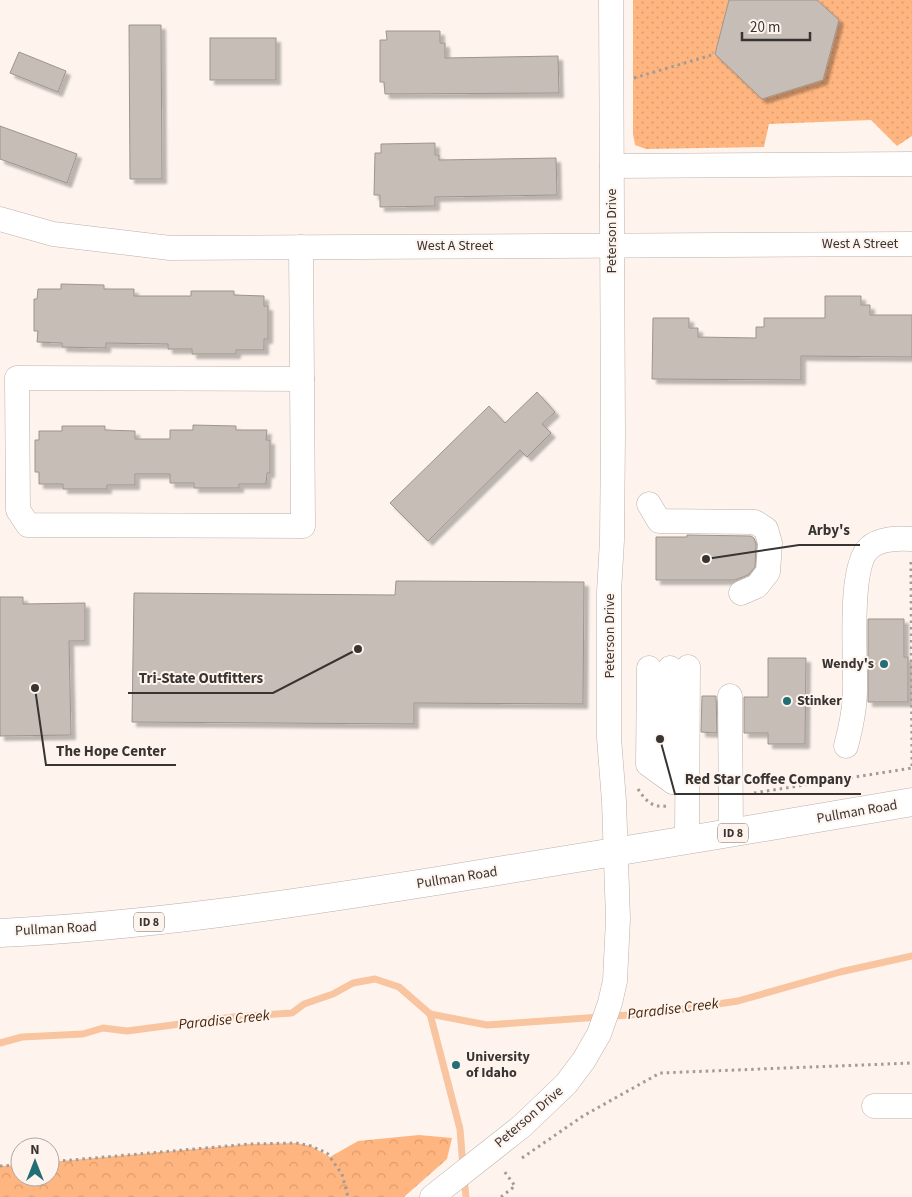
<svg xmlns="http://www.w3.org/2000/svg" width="912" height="1197" font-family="'Source Sans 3',sans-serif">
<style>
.grass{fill:url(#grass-dots)}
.park{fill:url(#park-crowns)}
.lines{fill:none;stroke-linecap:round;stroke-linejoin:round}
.stream{stroke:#f9c5a0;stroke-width:7}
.building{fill:#c7bdb7;stroke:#9e948e;filter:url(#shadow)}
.minor-casing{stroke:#bab1aa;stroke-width:25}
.major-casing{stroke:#bab1aa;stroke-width:29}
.path{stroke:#a29b96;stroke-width:3;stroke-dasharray:2.5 4;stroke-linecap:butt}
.minor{stroke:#fff;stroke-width:24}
.major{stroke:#fff;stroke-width:28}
.poi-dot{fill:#236d75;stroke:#fef4ed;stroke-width:2}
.labels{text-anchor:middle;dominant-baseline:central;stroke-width:4;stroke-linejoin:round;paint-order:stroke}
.shield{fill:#fef4ed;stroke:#736e6a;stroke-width:1}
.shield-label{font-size:12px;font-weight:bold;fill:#383432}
.street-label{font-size:14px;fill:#383432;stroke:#fef4ed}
.poi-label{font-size:14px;font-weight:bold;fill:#383432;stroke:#fef4ed;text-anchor:start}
.water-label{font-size:15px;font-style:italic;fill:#48260b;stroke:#fef4ed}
.leader{fill:none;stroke:#383432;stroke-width:2}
.callout-dot{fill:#383432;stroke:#fef4ed;stroke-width:2}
.callout-label{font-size:15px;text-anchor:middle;font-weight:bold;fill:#383432;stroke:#fef4ed;stroke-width:4;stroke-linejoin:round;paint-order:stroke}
</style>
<defs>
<pattern id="grass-dots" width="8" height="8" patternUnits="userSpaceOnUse" patternTransform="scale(1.25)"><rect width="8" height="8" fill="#ffb580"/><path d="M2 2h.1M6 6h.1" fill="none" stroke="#db9c6f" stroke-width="1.8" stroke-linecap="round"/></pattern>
<pattern id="park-crowns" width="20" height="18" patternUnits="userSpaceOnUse" patternTransform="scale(1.25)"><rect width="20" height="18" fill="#ffb580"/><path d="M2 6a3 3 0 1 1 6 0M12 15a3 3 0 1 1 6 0" fill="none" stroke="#db9c6f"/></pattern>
<filter id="shadow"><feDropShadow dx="4.5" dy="4.5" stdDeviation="1" flood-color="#0004"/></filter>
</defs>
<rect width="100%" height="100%" fill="#fef4ed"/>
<path class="grass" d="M 633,0 L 729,0 L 715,54 L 762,99 L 823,80 L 839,20 L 817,0 L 912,0 L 912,136 L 897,146 L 871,120 L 769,124 L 764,147 L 646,149 L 635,145 L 633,134 Z"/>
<path class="park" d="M 419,1135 L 452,1138 L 447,1159 L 404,1197 L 0,1197 L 0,1166 L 20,1165 L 20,1177 L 50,1177 L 50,1162 L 250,1144 L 296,1143 L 311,1146 L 330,1157 L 358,1141 Z"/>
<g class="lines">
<g class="stream">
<path d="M 430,1014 L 487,1025 L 657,1013 L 738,1001 L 840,972 L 912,956"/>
<path d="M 0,1043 L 22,1037 L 83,1034 L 103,1028 L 127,1031 L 233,1017 L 292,1013 L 304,1004 L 333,994 L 353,983 L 375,979 L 399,987 L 430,1014 L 460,1129 L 463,1167"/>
<path d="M 464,1177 L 466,1197"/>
</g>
</g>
<g class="building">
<path d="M 729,0 L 817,0 L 839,20 L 823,80 L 762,99 L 715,54 Z"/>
<path d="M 129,25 L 161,25 L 162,179 L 130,179 Z"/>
<path d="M 386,31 L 440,31 L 440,43 L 445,43 L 445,58 L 558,56 L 559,93 L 385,94 L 384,82 L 380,82 L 380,40 L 387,40 Z"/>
<rect x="210" y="38" width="66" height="42"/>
<path d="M 19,52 L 66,71 L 58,92 L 10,73 Z"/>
<path d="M 0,126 L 77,154 L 67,183 L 0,159 Z"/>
<path d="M 435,143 L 435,155 L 439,155 L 439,160 L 556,158 L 557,195 L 435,197 L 435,206 L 380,207 L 380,195 L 374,195 L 375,153 L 381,153 L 381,144 Z"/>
<path d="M 61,284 L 104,285 L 104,289 L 134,289 L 134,296 L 191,296 L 191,291 L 234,291 L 234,295 L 264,296 L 264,306 L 268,306 L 268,339 L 264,339 L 264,350 L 236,350 L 236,354 L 192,354 L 192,349 L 168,349 L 168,344 L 106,343 L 106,348 L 62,347 L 62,343 L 37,342 L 38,331 L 34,331 L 34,299 L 37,299 L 38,289 L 61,289 Z"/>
<path d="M 825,296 L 861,296 L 861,305 L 870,305 L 870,315 L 912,315 L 912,357 L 801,356 L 801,380 L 652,379 L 653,318 L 689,318 L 689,328 L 698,328 L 698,337 L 756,338 L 756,327 L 764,327 L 764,318 L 825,318 Z"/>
<path d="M 537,392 L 555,412 L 542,424 L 551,433 L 527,457 L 520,450 L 428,541 L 390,503 L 489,406 L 505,423 Z"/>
<path d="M 193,425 L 236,426 L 236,430 L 267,430 L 266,440 L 270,440 L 270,473 L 267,473 L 266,484 L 239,484 L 239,488 L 194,488 L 194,483 L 170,483 L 170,474 L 135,474 L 135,485 L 107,485 L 107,489 L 63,489 L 63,484 L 39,484 L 39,472 L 35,472 L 35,440 L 39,440 L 39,431 L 62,431 L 62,426 L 105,426 L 105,430 L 135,431 L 135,439 L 170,439 L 170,430 L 193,430 Z"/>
<path d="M 687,535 L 751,536 L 754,538 L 756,544 L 755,567 L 748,575 L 735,580 L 656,580 L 656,537 L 687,537 Z"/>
<path d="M 396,581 L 584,582 L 583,704 L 414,703 L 414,724 L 132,722 L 134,593 L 395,595 Z"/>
<path d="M 0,597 L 23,597 L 23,604 L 85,603 L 85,641 L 69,641 L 71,735 L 0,736 Z"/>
<path d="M 868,619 L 904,619 L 904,657 L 908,657 L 908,702 L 868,702 Z"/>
<path d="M 768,658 L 806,658 L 805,744 L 768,744 L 768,733 L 744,733 L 744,697 L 768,697 Z"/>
<path d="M 702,696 L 716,696 L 717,733 L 701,732 Z"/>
</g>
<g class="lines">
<defs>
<g id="minor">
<path d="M 612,166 L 912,164"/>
<path d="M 0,219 L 53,234 L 170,248 L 912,244"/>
<path d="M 301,247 L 302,379"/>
<path d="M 17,378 L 302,379 L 303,526 L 28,525 L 18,510 Z"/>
<path d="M 649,504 L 659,521 L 755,522 L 766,529 L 770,543 L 768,572 L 757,586 L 741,593"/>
<path d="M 649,668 L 648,764 L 673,782"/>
<path d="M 670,668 L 669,765 L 673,782"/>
<path d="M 730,696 L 731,834"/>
<path d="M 846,746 C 851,727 855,710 855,690 C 856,660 848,567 869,548 C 880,538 897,538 912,539"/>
<path d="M 687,841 L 688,667"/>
<path d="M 874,1106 L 912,1106"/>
<path d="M 432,1197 L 522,1126 L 566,1084 L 584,1060 L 599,1034 L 610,1003 L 615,981 L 618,919 L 614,801 L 609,738 L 609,592 L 612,540 L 613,436 L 611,0"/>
</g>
<path id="major" d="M 0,933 C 147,926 292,904 437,881 C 595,856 754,829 912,802"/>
</defs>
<use href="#minor" class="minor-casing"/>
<use href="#major" class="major-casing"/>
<g class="path">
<path d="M 634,78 L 715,54"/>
<path d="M 911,562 L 912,768"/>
<path d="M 638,789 C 645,800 652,808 666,806"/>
<path d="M 754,793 L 912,768"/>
<path d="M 522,1158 L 583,1116 L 660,1073 L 912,1063"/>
<path d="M 50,1162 L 250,1144 L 296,1143 L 311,1146 L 327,1153 L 342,1174 L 348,1197"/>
<path d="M 0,1166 L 20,1165"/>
<path d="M 501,1197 L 515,1186 L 504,1171"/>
</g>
<use href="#minor" class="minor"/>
<use href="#major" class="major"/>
</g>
<g class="poi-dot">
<circle cx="884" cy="664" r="5"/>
<circle cx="787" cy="701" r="5"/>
<circle cx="456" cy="1065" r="5"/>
</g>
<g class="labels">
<g class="shield">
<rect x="718" y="823.5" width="30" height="19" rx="4"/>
<rect x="134" y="912.5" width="30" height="19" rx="4"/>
</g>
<g class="shield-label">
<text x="733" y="833">ID 8</text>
<text x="149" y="922">ID 8</text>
</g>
<g class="street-label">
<text transform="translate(612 231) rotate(-90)">Peterson Drive</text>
<text x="860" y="244">West A Street</text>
<text x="455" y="246">West A Street</text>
<text transform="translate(610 636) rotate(-90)">Peterson Drive</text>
<text transform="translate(857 812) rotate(-10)">Pullman Road</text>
<text transform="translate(457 878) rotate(-9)">Pullman Road</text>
<text transform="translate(56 929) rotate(-3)">Pullman Road</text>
<text transform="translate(529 1117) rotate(-41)">Peterson Drive</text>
</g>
<g class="poi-label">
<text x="874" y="664" text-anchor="end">Wendy's</text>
<text x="797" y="701">Stinker</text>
<text x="466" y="1057">University<tspan x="466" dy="16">of Idaho</tspan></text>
</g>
<g class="water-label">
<text transform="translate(673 1009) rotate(-7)">Paradise Creek</text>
<text transform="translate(224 1020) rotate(-6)">Paradise Creek</text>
</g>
</g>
<path class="leader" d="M706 559L799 545H860M358 649L273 693H128M35 688L46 765H176M660 739L675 794H861"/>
<g class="callout-dot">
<circle cx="706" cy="559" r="5"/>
<circle cx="358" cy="649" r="5"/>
<circle cx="35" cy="688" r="5"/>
<circle cx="660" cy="739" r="5"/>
</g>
<g class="callout-label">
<text x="829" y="535">Arby's</text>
<text x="201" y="683">Tri-State Outfitters</text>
<text x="111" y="756">The Hope Center</text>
<text x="768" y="784">Red Star Coffee Company</text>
</g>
<g transform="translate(35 1162)"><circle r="24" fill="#fef4ed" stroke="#afa7a2"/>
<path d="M0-4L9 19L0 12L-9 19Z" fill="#236d75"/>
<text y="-8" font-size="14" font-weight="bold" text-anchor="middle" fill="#383432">N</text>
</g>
<path d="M742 32v8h68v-8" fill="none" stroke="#383432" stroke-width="2.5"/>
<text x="750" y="32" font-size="15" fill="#383432" stroke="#fef4ed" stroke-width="4" paint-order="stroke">20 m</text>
</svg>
